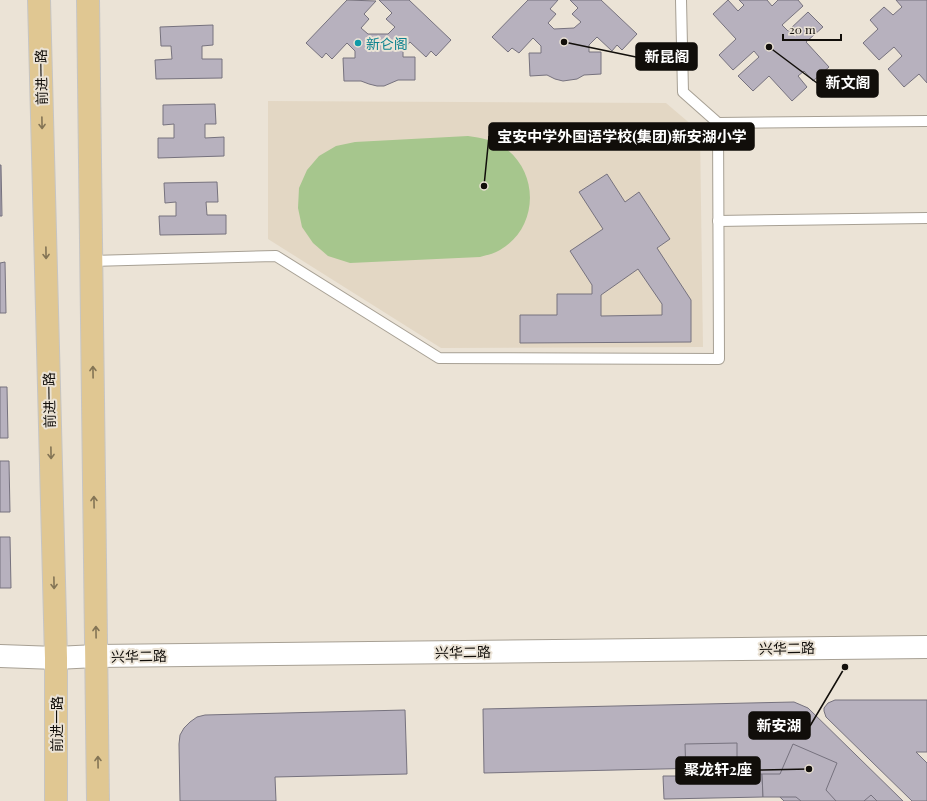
<svg xmlns="http://www.w3.org/2000/svg" width="927" height="801" font-family="'Playfair Display','Noto Sans SC',serif">
<style>
.built{fill:#e3d7c4}
.green{fill:#a6c68d}
.building{fill:#b7b1be;stroke:#76727e;fill-rule:evenodd}
.lines{fill:none;stroke-linecap:round;stroke-linejoin:round}
.service-casing{stroke:#a7a094;stroke-width:12}
.secondary-casing{stroke:#a7a094;stroke-width:24}
.primary-casing{stroke:#c6c5c4;stroke-width:24}
.service{stroke:#fff;stroke-width:10}
.secondary{stroke:#fff;stroke-width:22}
.primary{stroke:#e0c792;stroke-width:22}
.oneway{stroke:#837455}
.culture-dot{fill:#0f9aa8;stroke:#ebe3d6;stroke-width:1.5}
.labels{text-anchor:middle;dominant-baseline:central;stroke-width:4;stroke-linejoin:round;paint-order:stroke}
.culture-label{font-size:14px;fill:#0d838f;stroke:#ebe3d6;text-anchor:start}
.street-label{font-size:14px;fill:#110e0a;stroke:#ebe3d6}
.leader{fill:none;stroke:#110e0a;stroke-width:1.5}
.callout-dot{fill:#110e0a;stroke:#ebe3d6;stroke-width:1.5}
.callout{fill:#110e0a;stroke:#110e0a;stroke-width:1.5}
.callout-label{font-size:15px;text-anchor:middle;font-weight:bold;fill:#fff}
</style>
<rect width="100%" height="100%" fill="#ebe3d6"/>
<path class="built" d="M 268,101 L 666,103 L 700,132 L 703,347 L 441,348 L 268,239 Z"/>
<path class="green" d="M 468,136 C 481,138 494,140 505,148 C 540,174 538,228 500,250 C 494,254 486,255 480,257 L 350,263 L 328,256 L 313,243 L 302,227 L 298,208 L 299,188 L 307,170 L 319,156 L 336,146 L 355,142 Z"/>
<g class="building">
<path d="M 347,0 L 376,1 L 364,14 L 369,19 L 361,28 L 368,34 L 388,34 L 395,27 L 386,19 L 392,13 L 379,0 L 409,0 L 451,40 L 436,56 L 431,51 L 426,57 L 410,42 L 403,50 L 403,57 L 415,57 L 415,80 L 398,80 L 384,86 L 377,86 L 369,84 L 361,81 L 344,81 L 343,58 L 355,58 L 355,51 L 347,43 L 332,59 L 326,53 L 322,58 L 306,43 Z"/>
<path d="M 528,0 L 558,0 L 550,9 L 556,14 L 548,23 L 554,29 L 574,28 L 581,22 L 572,14 L 578,8 L 570,0 L 601,0 L 637,34 L 622,50 L 617,45 L 612,51 L 597,37 L 589,45 L 589,52 L 601,52 L 601,74 L 584,75 L 577,79 L 563,81 L 555,79 L 547,75 L 530,76 L 529,53 L 541,53 L 541,46 L 533,38 L 519,53 L 512,48 L 508,52 L 492,37 Z"/>
<path d="M 728,0 L 738,11 L 744,5 L 739,0 L 767,0 L 772,6 L 778,0 L 798,0 L 803,6 L 782,25 L 788,31 L 808,12 L 823,27 L 806,42 L 829,67 L 813,81 L 804,71 L 798,76 L 807,87 L 792,101 L 769,76 L 753,91 L 738,76 L 759,57 L 754,51 L 733,70 L 719,55 L 736,39 L 713,14 Z"/>
<path d="M 896,0 L 927,0 L 927,83 L 919,74 L 904,87 L 888,69 L 902,56 L 894,47 L 879,60 L 863,43 L 878,29 L 870,20 L 884,7 L 893,15 L 902,7 Z"/>
<path d="M 213,25 L 213,45 L 202,46 L 202,59 L 222,59 L 222,78 L 156,79 L 155,60 L 172,59 L 171,46 L 161,46 L 160,27 Z"/>
<path d="M 215,104 L 216,124 L 205,124 L 205,138 L 224,137 L 224,156 L 158,158 L 158,138 L 174,138 L 174,124 L 163,125 L 163,105 Z"/>
<path d="M 0,165 L 1,165 L 2,216 L 0,216 Z"/>
<path d="M 607,174 L 625,202 L 639,192 L 670,239 L 657,248 L 691,300 L 691,342 L 520,343 L 520,315 L 557,315 L 557,294 L 592,294 L 592,285 L 570,251 L 603,229 L 579,192 ZM 638,269 L 662,304 L 662,315 L 601,316 L 601,295 Z"/>
<path d="M 217,182 L 218,202 L 206,202 L 207,215 L 226,215 L 226,234 L 160,235 L 159,216 L 176,216 L 176,202 L 165,203 L 164,183 Z"/>
<path d="M 5,262 L 6,313 L 0,313 L 0,263 Z"/>
<path d="M 0,387 L 7,387 L 8,438 L 0,438 Z"/>
<path d="M 0,461 L 9,461 L 10,512 L 0,512 Z"/>
<path d="M 0,537 L 10,537 L 11,588 L 0,588 Z"/>
<path d="M 835,700 L 927,700 L 927,752 L 916,752 L 927,763 L 927,801 L 912,801 L 826,717 L 824,711 L 824,708 L 828,703 Z"/>
<path d="M 794,702 L 808,708 L 903,801 L 784,801 L 749,767 L 484,773 L 483,709 Z"/>
<path d="M 405,710 L 407,774 L 275,777 L 276,801 L 180,801 L 179,744 L 180,735 L 184,728 L 190,722 L 197,717 L 205,715 Z"/>
<path d="M 737,743 L 737,774 L 762,774 L 763,797 L 664,799 L 663,776 L 686,776 L 685,744 Z"/>
<path d="M 793,744 L 837,763 L 826,790 L 836,801 L 801,801 L 796,797 L 763,797 L 762,774 L 780,774 Z"/>
<path d="M 871,795 L 877,801 L 864,801 Z"/>
</g>
<g class="lines">
<defs>
<g id="service">
<path d="M 718,123 L 927,121"/>
<path d="M 718,221 L 927,218"/>
<path d="M 91,261 L 276,256 L 439,358 L 719,359 L 718,123 L 683,92 L 681,0"/>
</g>
<path id="secondary" d="M 0,656 L 56,658 L 96,656 L 927,647"/>
<g id="primary">
<path d="M 39,0 L 56,658 L 56,801"/>
<path d="M 88,0 L 98,801"/>
</g>
</defs>
<use href="#service" class="service-casing"/>
<use href="#secondary" class="secondary-casing"/>
<use href="#primary" class="primary-casing"/>
<use href="#service" class="service"/>
<use href="#secondary" class="secondary"/>
<use href="#primary" class="primary"/>
</g>
<defs><path id="oneway-shaft" d="M-6 0H5M1.5-3L5.5 0L1.5 3" fill="none" stroke-width="1.6" stroke-linecap="round" stroke-linejoin="round"/></defs>
<g class="oneway">
<use href="#oneway-shaft" transform="translate(42 123) rotate(89)"/>
<use href="#oneway-shaft" transform="translate(46 253) rotate(89)"/>
<use href="#oneway-shaft" transform="translate(93 372) rotate(-91)"/>
<use href="#oneway-shaft" transform="translate(51 453) rotate(89)"/>
<use href="#oneway-shaft" transform="translate(94 502) rotate(-91)"/>
<use href="#oneway-shaft" transform="translate(54 583) rotate(89)"/>
<use href="#oneway-shaft" transform="translate(96 632) rotate(-91)"/>
<use href="#oneway-shaft" transform="translate(98 762) rotate(-91)"/>
</g>
<circle class="culture-dot" cx="358" cy="43" r="4"/>
<g class="labels">
<g class="culture-label">
<text x="366" y="43">新仑阁</text>
</g>
<g class="street-label">
<text transform="translate(41 77) rotate(-91)">前进一路</text>
<text transform="translate(49 400) rotate(-91)">前进一路</text>
<text transform="translate(787 648) rotate(-1)">兴华二路</text>
<text transform="translate(463 652) rotate(-1)">兴华二路</text>
<text transform="translate(139 656) rotate(-1)">兴华二路</text>
<text transform="translate(56 724) rotate(-90)">前进一路</text>
</g>
</g>
<path class="leader" d="M564 42L636 57M769 47L817 83M484 186L489 136M845 667L810 726M809 769L760 770"/>
<g class="callout-dot">
<circle cx="564" cy="42" r="4"/>
<circle cx="769" cy="47" r="4"/>
<circle cx="484" cy="186" r="4"/>
<circle cx="845" cy="667" r="4"/>
<circle cx="809" cy="769" r="4"/>
</g>
<g class="callout">
<rect x="636" y="43" width="61" height="27" rx="4"/>
<rect x="817" y="70" width="61" height="27" rx="4"/>
<rect x="489" y="123" width="265" height="27" rx="4"/>
<rect x="749" y="712" width="61" height="27" rx="4"/>
<rect x="676" y="757" width="84" height="27" rx="4"/>
</g>
<g class="callout-label">
<text x="667" y="62">新昆阁</text>
<text x="848" y="88">新文阁</text>
<text x="622" y="142">宝安中学外国语学校(集团)新安湖小学</text>
<text x="779" y="731">新安湖</text>
<text x="718" y="775">聚龙轩2座</text>
</g>
<path d="M783 34v6h58v-6" fill="none" stroke="#110e0a" stroke-width="2"/>
<text x="789" y="34" font-size="12" fill="#110e0a" stroke="#ebe3d6" stroke-width="3" paint-order="stroke">20 m</text>
</svg>
